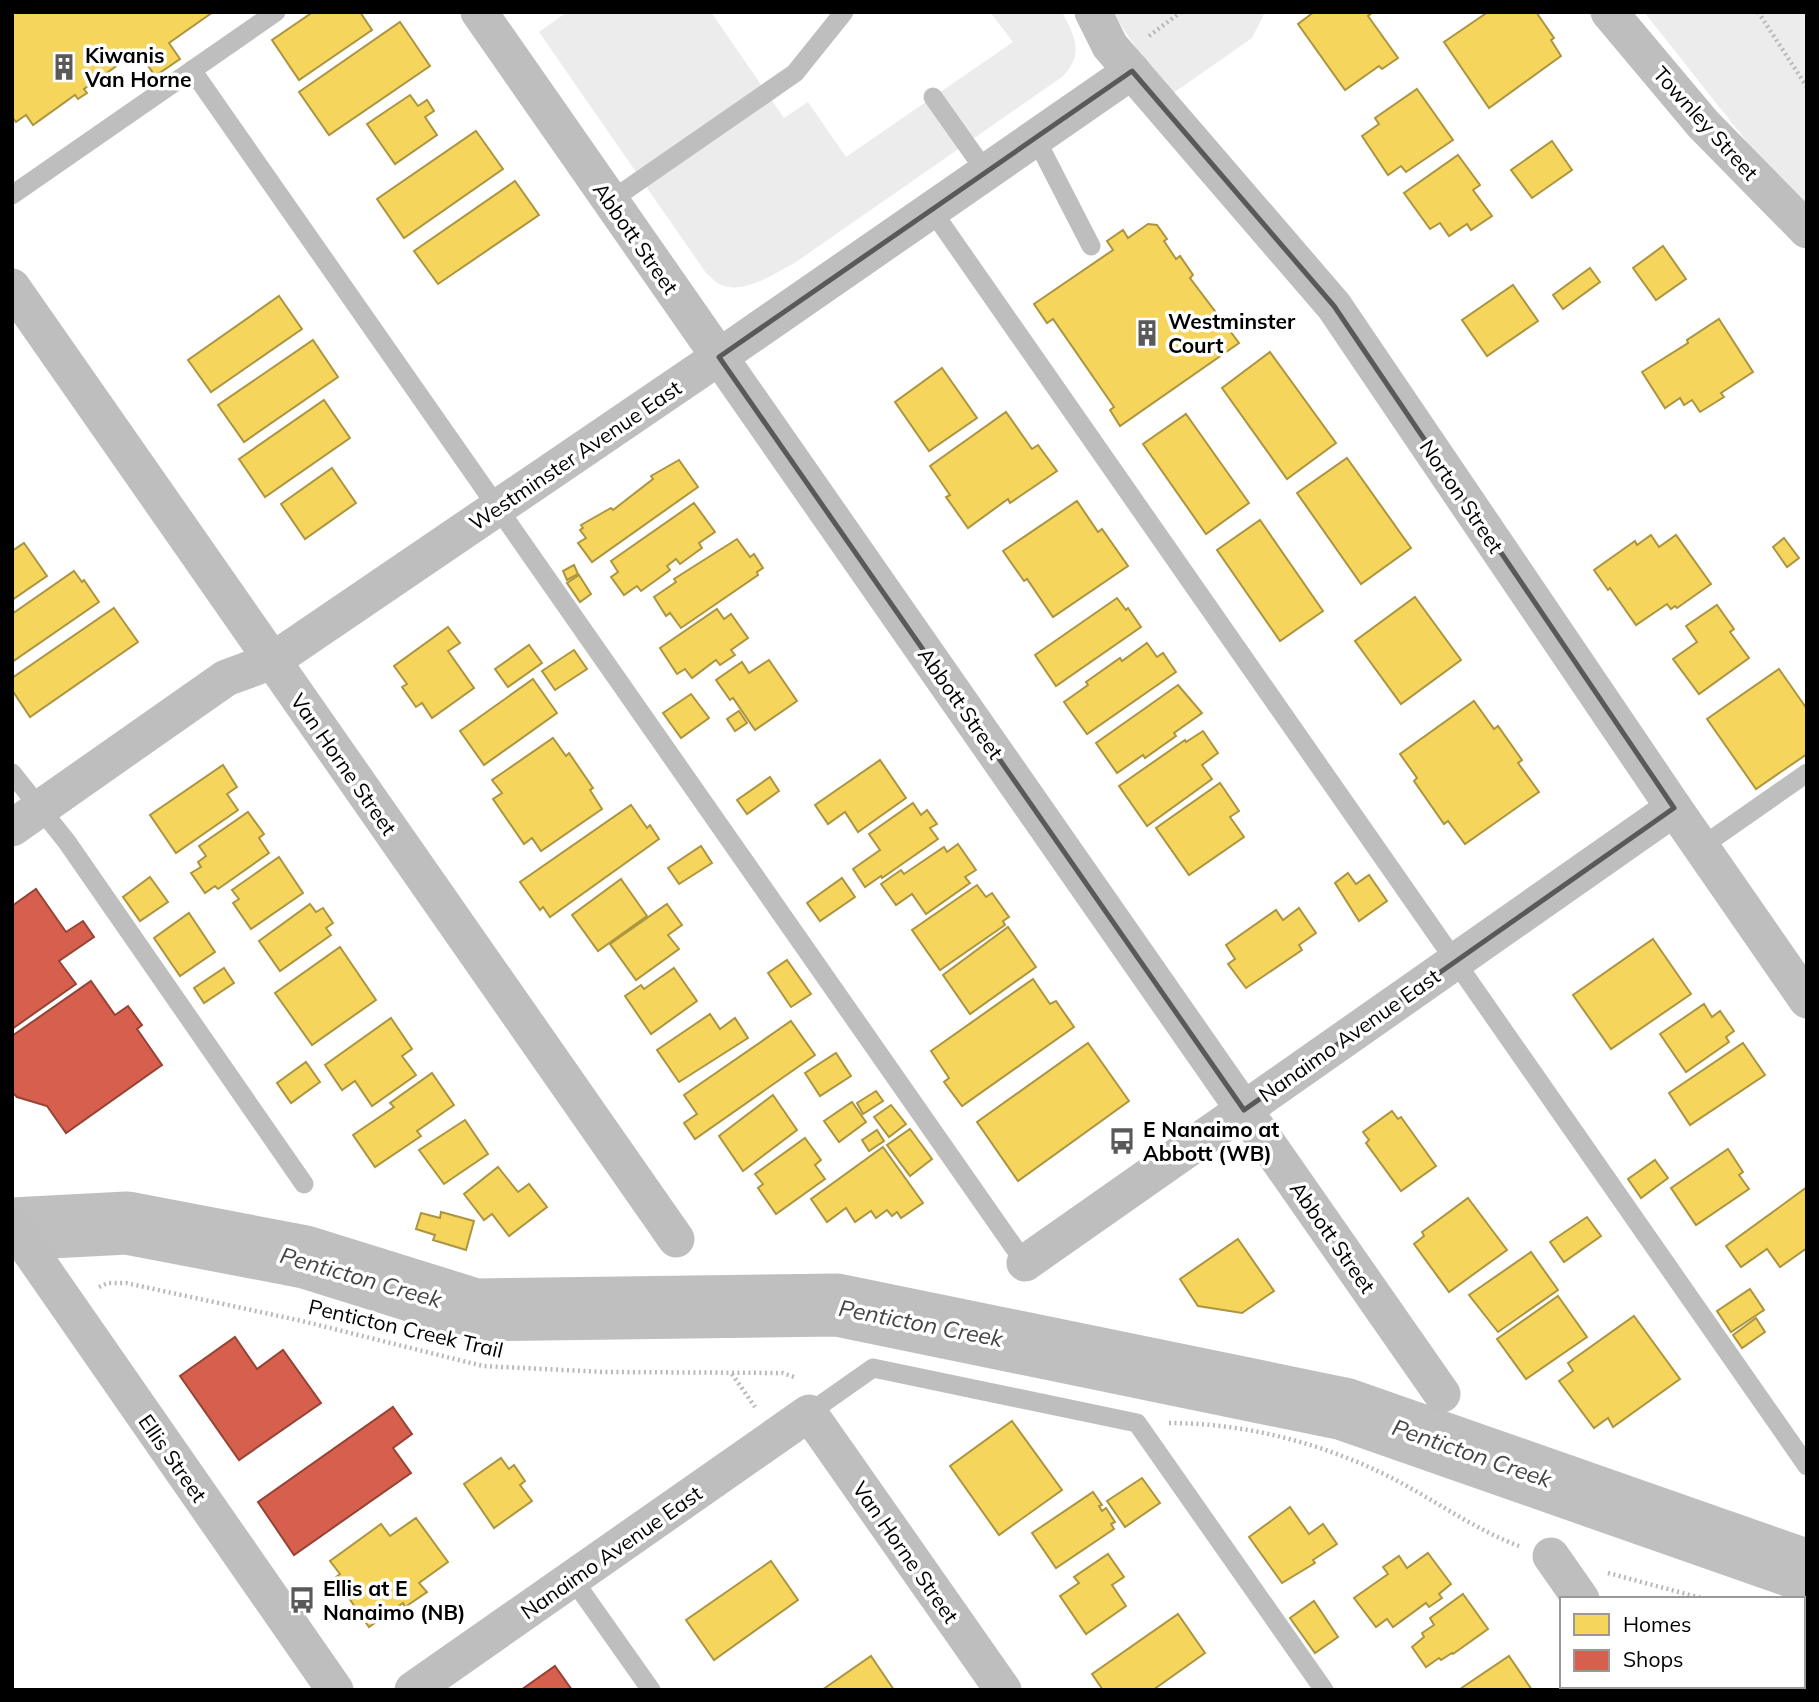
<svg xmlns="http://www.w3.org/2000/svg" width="1819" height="1702" font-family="Mulish,sans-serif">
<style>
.green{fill:#ececec}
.homes{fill:#f6d55c;stroke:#ac9540;stroke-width:2}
.shops{fill:#d6604d;stroke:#964336;stroke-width:2}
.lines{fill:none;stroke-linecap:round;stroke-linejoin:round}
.river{stroke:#bfbfbf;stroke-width:63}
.path{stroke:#b9b9b9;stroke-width:4.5;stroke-dasharray:2 3.5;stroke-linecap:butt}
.lane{stroke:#bebebe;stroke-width:19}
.street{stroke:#bebebe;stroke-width:37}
.marked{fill:none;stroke:#595959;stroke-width:5;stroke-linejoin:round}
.labels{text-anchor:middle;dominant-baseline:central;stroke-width:7;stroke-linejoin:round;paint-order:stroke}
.poi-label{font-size:21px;font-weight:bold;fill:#000;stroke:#fff;text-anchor:start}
.street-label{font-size:21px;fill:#000;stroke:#fff}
.water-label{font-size:23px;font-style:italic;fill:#444;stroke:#fff}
</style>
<rect width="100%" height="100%" fill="#fff"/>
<g class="green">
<path d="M 567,12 L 711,12 L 784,118 L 808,102 L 846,157 L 1013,42 L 990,12 L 1062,12 C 1075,37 1085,54 1062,77 L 796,262 C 775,273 743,296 719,284 C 714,281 710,276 706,273 L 539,32 Z"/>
<path d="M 1112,12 L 1265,12 L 1252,38 L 1172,94 L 1143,58 Z"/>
<path d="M 1644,12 L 1807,12 L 1807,205 L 1766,166 Z"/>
</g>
<g class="homes">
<path d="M 12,12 L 213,12 L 169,43 L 180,59 L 155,76 L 138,51 L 84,89 L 87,93 L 78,99 L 75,95 L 33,125 L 26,115 L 16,122 L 12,117 Z"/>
<path d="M 313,12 L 360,12 L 372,30 L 299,80 L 272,40 Z"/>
<path d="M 1314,12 L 1373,12 L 1368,16 L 1398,58 L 1382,69 L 1379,66 L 1345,90 L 1298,24 Z"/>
<path d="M 1488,12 L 1536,12 L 1554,38 L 1551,40 L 1561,56 L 1489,108 L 1444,42 Z"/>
<path d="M 400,22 L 430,66 L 329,135 L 299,92 Z"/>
<path d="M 1417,89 L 1453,140 L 1406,172 L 1401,166 L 1388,175 L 1362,136 L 1379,124 L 1375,118 Z"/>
<path d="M 410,95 L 418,106 L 427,100 L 434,111 L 425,117 L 437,135 L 395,164 L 367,124 Z"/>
<path d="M 476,131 L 503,169 L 404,238 L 377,199 Z"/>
<path d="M 1552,141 L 1572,170 L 1532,198 L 1511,170 Z"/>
<path d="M 1458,155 L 1480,185 L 1473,190 L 1492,216 L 1471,230 L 1467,224 L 1449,236 L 1440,223 L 1430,229 L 1404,193 Z"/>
<path d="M 515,181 L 539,215 L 438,284 L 414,251 Z"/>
<path d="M 1148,224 L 1157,225 L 1167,239 L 1164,241 L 1176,259 L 1180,256 L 1193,275 L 1190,278 L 1239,343 L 1120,426 L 1110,410 L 1114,407 L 1053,319 L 1047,323 L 1034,304 L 1113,250 L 1107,241 L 1123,230 L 1128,238 Z"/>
<path d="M 1663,246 L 1686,279 L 1656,300 L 1633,268 Z"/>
<path d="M 1590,268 L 1600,282 L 1563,309 L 1553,295 Z"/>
<path d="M 1513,285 L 1538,321 L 1487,356 L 1462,320 Z"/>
<path d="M 279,296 L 302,329 L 211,392 L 188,360 Z"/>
<path d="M 1719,319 L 1753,372 L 1721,393 L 1724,397 L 1700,412 L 1692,400 L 1684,405 L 1680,398 L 1665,408 L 1642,372 L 1688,343 L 1687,340 Z"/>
<path d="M 313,340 L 338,377 L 244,442 L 218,405 Z"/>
<path d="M 1270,352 L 1336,443 L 1287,479 L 1222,388 Z"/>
<path d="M 942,368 L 977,418 L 929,451 L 895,402 Z"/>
<path d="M 324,400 L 350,438 L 265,497 L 239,459 Z"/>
<path d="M 1006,412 L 1032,449 L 1038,445 L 1057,471 L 1010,503 L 1008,499 L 968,528 L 946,497 L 950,495 L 930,466 Z"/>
<path d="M 1186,414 L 1249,503 L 1206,534 L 1143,444 Z"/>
<path d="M 1347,458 L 1411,548 L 1361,584 L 1297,493 Z"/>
<path d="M 679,460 L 698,487 L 592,562 L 578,543 L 586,538 L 580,530 L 583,528 L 581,525 L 611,508 L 613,510 L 653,479 L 651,476 Z"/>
<path d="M 332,468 L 356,503 L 305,539 L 281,504 Z"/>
<path d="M 1077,501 L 1098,532 L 1102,529 L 1128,566 L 1053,617 L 1027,579 L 1024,581 L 1003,551 Z"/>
<path d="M 694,503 L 715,532 L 699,543 L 702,548 L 680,564 L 676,559 L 667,566 L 670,570 L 641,591 L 637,586 L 624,595 L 611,577 L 618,572 L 611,561 Z"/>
<path d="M 1260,520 L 1323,611 L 1280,641 L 1217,550 Z"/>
<path d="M 1651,535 L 1659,547 L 1676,535 L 1711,584 L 1677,608 L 1675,606 L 1671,609 L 1667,604 L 1636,625 L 1610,588 L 1608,590 L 1594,570 L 1635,541 L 1637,545 Z"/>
<path d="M 1784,538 L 1799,558 L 1787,567 L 1773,547 Z"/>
<path d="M 737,539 L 750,557 L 754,554 L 763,568 L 757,572 L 758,575 L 681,628 L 670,613 L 666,616 L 654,597 L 676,582 L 674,579 Z"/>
<path d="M 24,543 L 47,576 L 12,600 L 12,551 Z"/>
<path d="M 574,565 L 578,574 L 567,580 L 563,571 Z"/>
<path d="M 74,571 L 82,582 L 84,580 L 99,602 L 12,662 L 12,614 Z"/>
<path d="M 579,575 L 591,594 L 580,602 L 567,583 Z"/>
<path d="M 1415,597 L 1461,660 L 1401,704 L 1355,641 Z"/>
<path d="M 1117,598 L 1126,610 L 1128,608 L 1141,627 L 1056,686 L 1035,655 Z"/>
<path d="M 1717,605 L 1734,629 L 1730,632 L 1749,658 L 1699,694 L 1673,659 L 1697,642 L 1686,626 Z"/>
<path d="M 114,608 L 138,642 L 30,717 L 12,690 L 12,678 Z"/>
<path d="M 717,609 L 724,619 L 731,614 L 748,638 L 731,650 L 735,655 L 720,665 L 716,660 L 692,678 L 685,669 L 677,674 L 660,648 Z"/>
<path d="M 448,627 L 460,643 L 448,651 L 474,688 L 432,718 L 422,703 L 416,707 L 402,687 L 407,684 L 394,666 Z"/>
<path d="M 1147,643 L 1157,657 L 1163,653 L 1176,672 L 1087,734 L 1064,702 L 1088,685 L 1086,682 L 1120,658 L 1122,661 Z"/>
<path d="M 529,645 L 542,663 L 508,687 L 495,669 Z"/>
<path d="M 574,650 L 587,669 L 555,690 L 542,671 Z"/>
<path d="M 769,660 L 797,701 L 755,730 L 733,698 L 730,700 L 716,680 L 742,662 L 749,673 Z"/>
<path d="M 1779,669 L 1807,709 L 1807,754 L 1756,789 L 1707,719 Z"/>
<path d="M 533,679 L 557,713 L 484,765 L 460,731 Z"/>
<path d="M 1178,685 L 1202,713 L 1174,733 L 1176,736 L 1145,758 L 1143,755 L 1117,773 L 1096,743 Z"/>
<path d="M 691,694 L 709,718 L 681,738 L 663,713 Z"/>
<path d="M 1474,701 L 1494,729 L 1498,726 L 1522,760 L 1518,763 L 1539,792 L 1465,844 L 1448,821 L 1444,824 L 1414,781 L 1417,778 L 1400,754 Z"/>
<path d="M 739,711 L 747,723 L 735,731 L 727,719 Z"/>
<path d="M 1203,731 L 1218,753 L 1202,765 L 1212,779 L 1147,826 L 1119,786 L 1185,740 L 1186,742 Z"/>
<path d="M 553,738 L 566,756 L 569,753 L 593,788 L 590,790 L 602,809 L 541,851 L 532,838 L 524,844 L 493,799 L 502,793 L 492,780 Z"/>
<path d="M 880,760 L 906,798 L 858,832 L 845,812 L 828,824 L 815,805 Z"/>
<path d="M 223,765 L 237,787 L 227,794 L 238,810 L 176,853 L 150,815 Z"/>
<path d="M 770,777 L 779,791 L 747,814 L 737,800 Z"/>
<path d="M 1220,783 L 1239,811 L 1230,817 L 1244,837 L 1189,875 L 1156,828 Z"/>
<path d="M 913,803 L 921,815 L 927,810 L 937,824 L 930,828 L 938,839 L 882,878 L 881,876 L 865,887 L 853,869 L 880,850 L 869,834 Z"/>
<path d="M 631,805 L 647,828 L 650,825 L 659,839 L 550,917 L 543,907 L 540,910 L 520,882 Z"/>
<path d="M 248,812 L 264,834 L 259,838 L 269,853 L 218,889 L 215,886 L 205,893 L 191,873 L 201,867 L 198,862 L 206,856 L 199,846 Z"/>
<path d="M 958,844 L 976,870 L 965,877 L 970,883 L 926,914 L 912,894 L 896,905 L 881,884 L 901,870 L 904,874 L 944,847 L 947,852 Z"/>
<path d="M 701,846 L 712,863 L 679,884 L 668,868 Z"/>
<path d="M 279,857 L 303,893 L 251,929 L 233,903 L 239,899 L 232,890 Z"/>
<path d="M 1348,873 L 1356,884 L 1369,875 L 1387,901 L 1359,921 L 1335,883 Z"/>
<path d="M 150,877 L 168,902 L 140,921 L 123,897 Z"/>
<path d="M 842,878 L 855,897 L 820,921 L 807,903 Z"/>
<path d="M 621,879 L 647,916 L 598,951 L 572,915 Z"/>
<path d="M 977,885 L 986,897 L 992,893 L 1009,917 L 1003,921 L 1005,925 L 940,970 L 912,930 Z"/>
<path d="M 310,904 L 316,912 L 323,908 L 333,923 L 326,928 L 331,935 L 280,971 L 259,941 Z"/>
<path d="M 667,904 L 682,925 L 668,935 L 679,949 L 636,980 L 610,944 Z"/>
<path d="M 1299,908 L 1316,933 L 1299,945 L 1302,950 L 1246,988 L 1228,964 L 1235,959 L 1226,945 L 1276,910 L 1283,920 Z"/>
<path d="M 189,913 L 215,952 L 180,976 L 154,938 Z"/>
<path d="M 1008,927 L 1036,967 L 970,1014 L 943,975 Z"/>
<path d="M 1653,939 L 1691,994 L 1611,1049 L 1573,995 Z"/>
<path d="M 340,947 L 376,1000 L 312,1045 L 275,993 Z"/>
<path d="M 787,960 L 811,994 L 791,1007 L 768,973 Z"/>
<path d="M 224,968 L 234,983 L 204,1003 L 194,988 Z"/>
<path d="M 674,968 L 697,1001 L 651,1034 L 625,996 L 641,985 L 644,989 Z"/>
<path d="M 1033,979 L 1050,1004 L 1056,1001 L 1074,1027 L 962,1106 L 944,1082 L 949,1078 L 931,1051 Z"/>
<path d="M 1704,1004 L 1712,1017 L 1720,1011 L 1734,1031 L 1726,1037 L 1729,1042 L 1686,1072 L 1660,1034 Z"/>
<path d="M 710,1014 L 720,1029 L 735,1018 L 748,1038 L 679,1082 L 657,1050 Z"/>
<path d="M 391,1018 L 412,1049 L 402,1056 L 416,1075 L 372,1106 L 355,1081 L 342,1090 L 325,1065 Z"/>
<path d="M 791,1021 L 815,1055 L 695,1139 L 684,1123 L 697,1114 L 684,1095 Z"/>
<path d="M 1088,1043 L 1129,1101 L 1018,1181 L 977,1122 Z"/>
<path d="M 1743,1043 L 1765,1075 L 1690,1125 L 1669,1093 Z"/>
<path d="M 836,1053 L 851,1076 L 820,1096 L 805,1073 Z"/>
<path d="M 306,1062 L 320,1082 L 291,1103 L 277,1083 Z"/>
<path d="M 432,1073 L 454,1105 L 417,1131 L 421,1136 L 375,1167 L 353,1135 L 394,1107 L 390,1103 Z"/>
<path d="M 876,1091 L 883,1101 L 863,1114 L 857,1103 Z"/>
<path d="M 773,1095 L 797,1130 L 743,1171 L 719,1136 Z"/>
<path d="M 852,1102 L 866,1122 L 839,1142 L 824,1121 Z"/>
<path d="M 891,1105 L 906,1124 L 889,1137 L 874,1117 Z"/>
<path d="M 1392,1111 L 1398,1119 L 1401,1117 L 1436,1166 L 1401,1191 L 1366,1143 L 1369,1140 L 1363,1132 Z"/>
<path d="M 465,1120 L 488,1154 L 444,1184 L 419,1150 Z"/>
<path d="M 910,1129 L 932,1159 L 910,1176 L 887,1145 Z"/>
<path d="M 877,1130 L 884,1141 L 869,1151 L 862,1140 Z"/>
<path d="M 805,1138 L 821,1160 L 815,1165 L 825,1179 L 776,1214 L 758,1188 L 763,1184 L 755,1174 Z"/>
<path d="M 883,1147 L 923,1203 L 901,1218 L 897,1212 L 892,1216 L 887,1210 L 876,1218 L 871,1211 L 855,1222 L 846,1208 L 827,1222 L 811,1199 Z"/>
<path d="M 1728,1149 L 1743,1172 L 1739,1175 L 1749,1189 L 1696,1225 L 1671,1188 Z"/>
<path d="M 1655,1160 L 1668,1178 L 1641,1198 L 1628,1179 Z"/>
<path d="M 498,1167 L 518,1192 L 529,1184 L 547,1207 L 509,1236 L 492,1214 L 484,1220 L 464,1194 Z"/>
<path d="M 1807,1187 L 1807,1248 L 1780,1267 L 1767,1249 L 1741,1267 L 1726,1246 Z"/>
<path d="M 1468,1198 L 1507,1250 L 1449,1292 L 1414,1244 L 1424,1236 L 1422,1232 Z"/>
<path d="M 441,1212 L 474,1221 L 466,1250 L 433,1240 L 435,1235 L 416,1229 L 421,1213 L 440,1218 Z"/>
<path d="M 1587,1217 L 1601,1236 L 1564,1262 L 1550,1242 Z"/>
<path d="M 1238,1239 L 1274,1291 L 1242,1313 L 1198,1306 L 1180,1279 Z"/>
<path d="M 1531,1252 L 1558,1290 L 1498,1332 L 1469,1295 Z"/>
<path d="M 1750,1289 L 1764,1310 L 1731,1332 L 1717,1311 Z"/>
<path d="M 1558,1296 L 1587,1337 L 1526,1379 L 1497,1339 Z"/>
<path d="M 1634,1316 L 1680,1379 L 1613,1427 L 1608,1418 L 1594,1428 L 1559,1381 L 1573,1371 L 1568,1363 Z"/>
<path d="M 1756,1318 L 1765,1332 L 1742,1348 L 1733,1335 Z"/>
<path d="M 1012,1421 L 1062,1490 L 999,1535 L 950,1466 Z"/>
<path d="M 501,1458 L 509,1469 L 514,1465 L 525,1481 L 520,1485 L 532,1501 L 494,1528 L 464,1484 Z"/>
<path d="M 1142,1478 L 1160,1503 L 1125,1527 L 1107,1501 Z"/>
<path d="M 1093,1492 L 1102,1505 L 1099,1506 L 1102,1511 L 1106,1508 L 1115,1522 L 1111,1524 L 1114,1529 L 1056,1568 L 1032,1533 Z"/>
<path d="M 1290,1507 L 1309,1534 L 1323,1524 L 1337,1544 L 1313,1560 L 1315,1563 L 1282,1583 L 1249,1537 Z"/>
<path d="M 416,1518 L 448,1562 L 419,1583 L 427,1592 L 405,1607 L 403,1603 L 369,1627 L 335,1578 L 340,1574 L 330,1561 L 381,1524 L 390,1536 Z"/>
<path d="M 1428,1553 L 1451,1584 L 1439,1594 L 1442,1598 L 1429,1607 L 1426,1603 L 1393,1627 L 1387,1619 L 1376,1627 L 1354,1598 L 1388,1574 L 1383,1567 L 1399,1556 L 1407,1568 Z"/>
<path d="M 1108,1554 L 1124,1577 L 1112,1585 L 1126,1606 L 1086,1634 L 1060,1596 L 1079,1583 L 1074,1577 Z"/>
<path d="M 771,1561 L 798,1600 L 714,1660 L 686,1620 Z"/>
<path d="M 1463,1594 L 1488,1629 L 1453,1654 L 1452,1653 L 1441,1660 L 1439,1658 L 1426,1667 L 1412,1647 L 1424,1637 L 1422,1633 L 1434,1625 L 1430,1618 Z"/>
<path d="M 1314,1601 L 1338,1637 L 1315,1653 L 1290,1618 Z"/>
<path d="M 1178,1614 L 1205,1653 L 1153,1690 L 1103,1690 L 1092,1674 Z"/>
<path d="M 871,1656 L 894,1690 L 822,1690 Z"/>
<path d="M 1509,1656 L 1532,1690 L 1460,1689 Z"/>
<path d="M 1733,1686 L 1794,1686 L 1796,1690 L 1735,1690 Z"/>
</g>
<g class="shops">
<path d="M 36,889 L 66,932 L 83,921 L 94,937 L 59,961 L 76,984 L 12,1029 L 12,906 Z"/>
<path d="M 91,981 L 115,1015 L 128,1006 L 142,1025 L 137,1029 L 162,1065 L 66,1133 L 47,1106 L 17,1097 L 12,1092 L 12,1036 Z"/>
<path d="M 235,1337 L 257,1369 L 283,1350 L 321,1403 L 239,1460 L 180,1376 Z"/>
<path d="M 393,1407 L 412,1434 L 393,1448 L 411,1473 L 294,1555 L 258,1502 Z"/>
<path d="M 555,1666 L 572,1690 L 521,1690 Z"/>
</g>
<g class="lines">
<path class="river" d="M 12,1229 L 127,1223 L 305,1257 L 475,1310 L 837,1305 L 1344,1409 L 1807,1571"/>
<g class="path">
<path d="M 1758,12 L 1807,87"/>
<path d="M 1149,36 L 1181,12"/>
<path d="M 99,1287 L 108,1283 L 126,1283 L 302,1321 L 483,1366 L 604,1372 L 783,1373 L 797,1378"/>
<path d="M 732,1374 L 755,1407"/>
<path d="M 1169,1423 C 1250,1423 1334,1446 1405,1485 C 1443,1506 1479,1531 1519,1546"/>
<path d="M 1608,1573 L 1705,1599"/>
<path d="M 1803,1626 L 1807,1628"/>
</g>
<g class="lane">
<path d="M 192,70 L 1025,1263"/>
<path d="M 933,97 L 986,172"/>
<path d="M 1035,137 L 1091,246"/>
<path d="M 12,195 L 276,12"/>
<path d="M 610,201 L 795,73 L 844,12"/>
<path d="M 931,209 L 1807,1466"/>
<path d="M 12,773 L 67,842 L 304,1184"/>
<path d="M 1701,847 L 1807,773"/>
<path d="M 809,1413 L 873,1368 L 1137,1423 L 1324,1690"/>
<path d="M 572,1578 L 651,1690"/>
</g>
<g class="street">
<path d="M 479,12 L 1442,1394"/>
<path d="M 1093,12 L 1110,46 L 1334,306 L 1674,808 L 1807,1000"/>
<path d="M 1609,12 L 1703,124 L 1807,230"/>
<path d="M 12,287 L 676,1239"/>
<path d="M 12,828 L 226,678 L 272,661 L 719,357 L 1132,71"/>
<path d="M 12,1225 L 335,1690"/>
<path d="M 1025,1263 L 1674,808"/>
<path d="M 1551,1556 L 1581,1599"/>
<path d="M 1642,1686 L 1645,1690"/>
<path d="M 413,1690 L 809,1413 L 1003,1690"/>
</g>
</g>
<path class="marked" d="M 1132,71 L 1334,306 L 1674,808 L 1244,1110 L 719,357 Z"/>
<defs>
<symbol id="building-bare" viewBox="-9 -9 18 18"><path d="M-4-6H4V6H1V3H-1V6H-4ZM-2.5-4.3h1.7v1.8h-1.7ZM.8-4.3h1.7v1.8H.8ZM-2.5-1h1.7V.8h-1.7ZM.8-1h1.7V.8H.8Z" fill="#595959" stroke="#fff" stroke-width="2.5" paint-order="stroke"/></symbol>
<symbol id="bus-bare" viewBox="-9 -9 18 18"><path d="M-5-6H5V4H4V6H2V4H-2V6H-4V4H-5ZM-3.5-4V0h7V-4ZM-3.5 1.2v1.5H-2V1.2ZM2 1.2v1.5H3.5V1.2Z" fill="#595959" stroke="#fff" stroke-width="2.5" paint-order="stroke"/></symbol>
</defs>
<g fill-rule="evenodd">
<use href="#building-bare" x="45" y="48" width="38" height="38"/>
<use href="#building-bare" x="1128" y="314" width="38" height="38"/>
<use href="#bus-bare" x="1103" y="1122" width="38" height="38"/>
<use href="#bus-bare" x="283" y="1581" width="38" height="38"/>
</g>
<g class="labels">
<g class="poi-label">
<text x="85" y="55">Kiwanis<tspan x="85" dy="24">Van Horne</tspan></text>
<text x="1168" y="321">Westminster<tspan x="1168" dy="24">Court</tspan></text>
<text x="1143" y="1129">E Nanaimo at<tspan x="1143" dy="24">Abbott (WB)</tspan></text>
<text x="323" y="1588">Ellis at E<tspan x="323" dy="24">Nanaimo (NB)</tspan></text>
</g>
<g class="street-label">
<text transform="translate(1706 123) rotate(48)">Townley Street</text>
<text transform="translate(636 238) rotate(55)">Abbott Street</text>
<text transform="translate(575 455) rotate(-34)">Westminster Avenue East</text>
<text transform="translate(1462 496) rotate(56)">Norton Street</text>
<text transform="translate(961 703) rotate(55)">Abbott Street</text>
<text transform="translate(344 764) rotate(55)">Van Horne Street</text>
<text transform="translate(1349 1035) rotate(-35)">Nanaimo Avenue East</text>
<text transform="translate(1333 1237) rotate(55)">Abbott Street</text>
<text transform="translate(406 1328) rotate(13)">Penticton Creek Trail</text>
<text transform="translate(173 1458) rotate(55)">Ellis Street</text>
<text transform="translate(611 1552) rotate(-35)">Nanaimo Avenue East</text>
<text transform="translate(906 1552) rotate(55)">Van Horne Street</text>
</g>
<g class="water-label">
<text transform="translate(361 1277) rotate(16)">Penticton Creek</text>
<text transform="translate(921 1323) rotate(11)">Penticton Creek</text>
<text transform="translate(1472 1453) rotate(19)">Penticton Creek</text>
</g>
</g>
<rect width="1819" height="1702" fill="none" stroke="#000000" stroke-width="28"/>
<rect x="1560" y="1597" width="245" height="91" fill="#ffffff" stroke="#999999" stroke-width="2"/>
<rect x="1574" y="1614" width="35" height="21" fill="#f6d55c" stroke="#999999" stroke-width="2"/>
<text x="1623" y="1632" font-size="21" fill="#000000">Homes</text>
<rect x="1574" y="1650" width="35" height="21" fill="#d6604d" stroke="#999999" stroke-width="2"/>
<text x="1623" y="1667" font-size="21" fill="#000000">Shops</text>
</svg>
